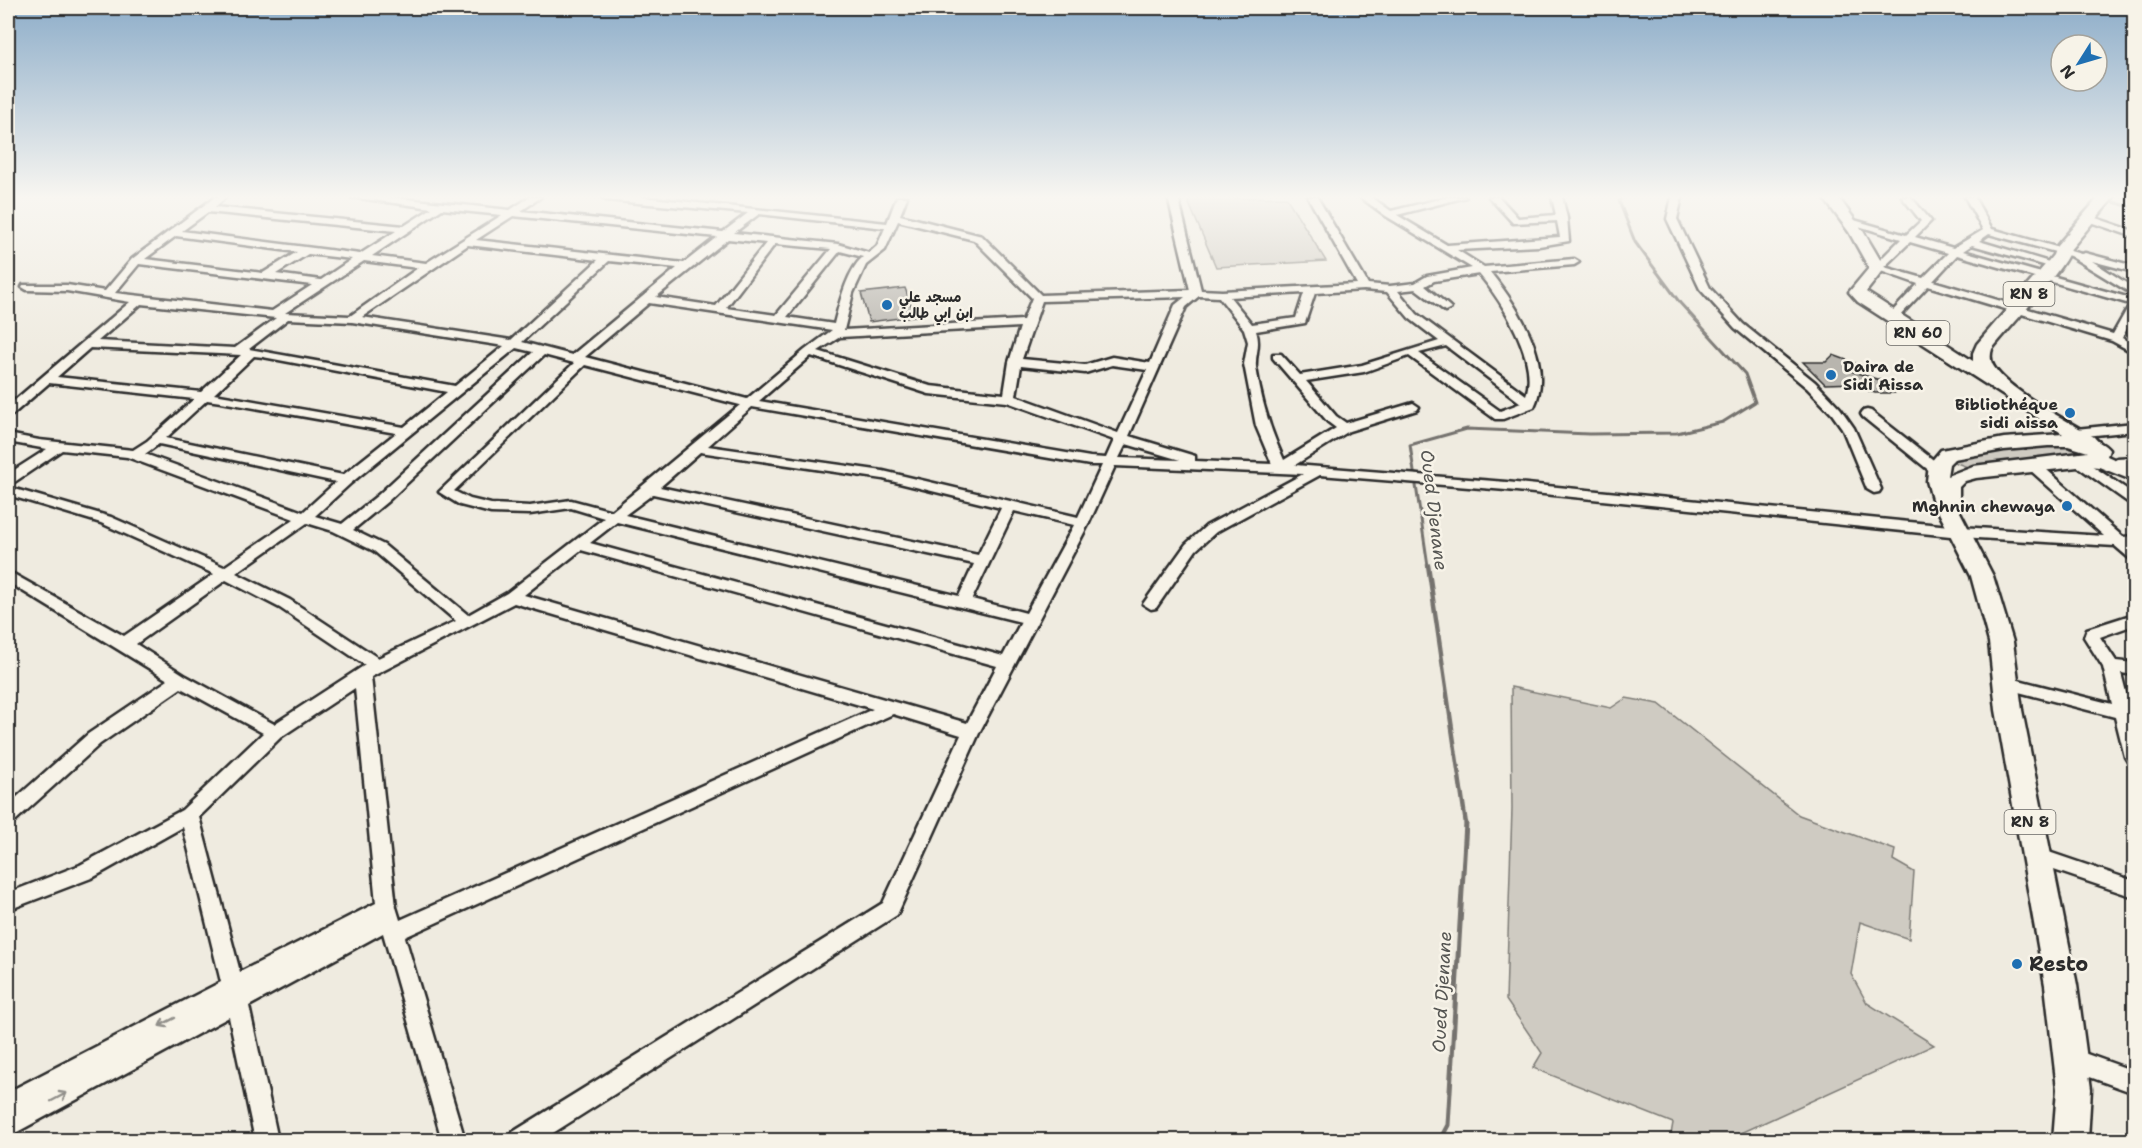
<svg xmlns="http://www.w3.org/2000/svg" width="2142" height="1148" font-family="'Shantell Sans','Playpen Sans Arabic',sans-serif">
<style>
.green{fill:#cfcbc2;stroke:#7d7b76;stroke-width:1.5}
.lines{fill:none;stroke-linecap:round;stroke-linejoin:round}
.stream-far2{stroke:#74726e;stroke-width:3}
.stream-far1{stroke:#74726e;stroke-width:4.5}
.stream{stroke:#74726e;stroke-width:5}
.building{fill:#b8b5ae;stroke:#2b2b2b;stroke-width:1.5}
.street-casing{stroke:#2b2b2b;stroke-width:5}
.primary-casing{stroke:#2b2b2b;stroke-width:5}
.street{fill:#f7f3e8;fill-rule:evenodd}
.primary{fill:#f7f3e8;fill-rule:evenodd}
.oneway{stroke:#918f8a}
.poi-dot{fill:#1f6fb2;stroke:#f7f3e8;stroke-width:2}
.labels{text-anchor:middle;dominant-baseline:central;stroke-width:5;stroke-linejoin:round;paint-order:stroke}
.far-poi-label{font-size:14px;font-weight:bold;fill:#2b2b2b;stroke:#f7f3e8;text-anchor:start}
.shield{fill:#f7f3e8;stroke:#686764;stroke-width:1.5}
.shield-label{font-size:15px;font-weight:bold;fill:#2b2b2b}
.poi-label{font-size:16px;font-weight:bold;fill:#2b2b2b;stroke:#f7f3e8;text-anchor:end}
.water-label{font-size:18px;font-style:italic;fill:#555552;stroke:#f7f3e8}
.near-poi-label{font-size:20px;font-weight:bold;fill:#2b2b2b;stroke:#f7f3e8;text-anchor:start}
</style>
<rect width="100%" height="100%" fill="#efebe0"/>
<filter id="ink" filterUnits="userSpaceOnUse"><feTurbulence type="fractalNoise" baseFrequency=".0167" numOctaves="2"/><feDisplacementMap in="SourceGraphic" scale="12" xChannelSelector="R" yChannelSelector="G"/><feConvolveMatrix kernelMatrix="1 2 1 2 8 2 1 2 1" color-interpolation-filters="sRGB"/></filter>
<g filter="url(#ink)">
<g class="green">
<path d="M 1286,197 L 1326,261 L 1216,267 L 1187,199 Z"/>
<path d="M 2064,443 L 2077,447 L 2082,452 L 1970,468 L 1954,462 L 1954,457 Z"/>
<path d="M 1511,687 L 1611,708 L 1626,698 L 1659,704 L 1799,815 L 1895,850 L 1893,860 L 1914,872 L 1909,939 L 1860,922 L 1851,974 L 1867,1003 L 1934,1045 L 1726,1140 L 1670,1140 L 1673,1123 L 1533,1068 L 1542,1053 L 1506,1000 L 1512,809 Z"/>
</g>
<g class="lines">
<g class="stream-far2">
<path d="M 2097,197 L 2134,208"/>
<path d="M 1428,566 L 1410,445 L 1467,429 L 1589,434 L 1677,433 L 1723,422 L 1755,402 L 1745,374 L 1680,303 L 1635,242 L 1619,201 L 1622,197"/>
</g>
<path class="stream-far1" d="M 1428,565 L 1466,824"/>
<path class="stream" d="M 1440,1140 L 1448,1125 L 1466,823"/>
</g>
<g class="building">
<path d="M 905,288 L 915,316 L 869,322 L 861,293 Z"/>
<path d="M 1833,355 L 1860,365 L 1853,372 L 1880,380 L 1894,393 L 1875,393 L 1864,389 L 1858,383 L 1825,384 L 1803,362 L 1826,362 Z"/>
</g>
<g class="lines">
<defs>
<g id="street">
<path d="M 215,197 L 226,197 L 215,207 L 404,226 L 432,208 L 351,197 L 387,197 L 510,210 L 530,197 L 541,197 L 521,211 L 723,232 L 748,213 L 606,200 L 602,197 L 641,197 L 887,223 L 897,197 L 907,197 L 900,215 L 982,236 L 1041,295 L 1190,290 L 1168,197 L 1178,197 L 1201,290 L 1222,291 L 1357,284 L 1308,197 L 1317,197 L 1368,284 L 1390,286 L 1415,283 L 1427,276 L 1472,268 L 1386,216 L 1360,197 L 1371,197 L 1391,211 L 1448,197 L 1466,197 L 1397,215 L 1447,245 L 1560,237 L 1557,221 L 1513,223 L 1489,197 L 1499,197 L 1518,218 L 1556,215 L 1552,197 L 1562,197 L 1567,218 L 1569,241 L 1539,246 L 1457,250 L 1484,267 L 1574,259 L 1579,262 L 1574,265 L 1490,272 C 1517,305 1555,363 1534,407 L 1503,419 L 1495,419 L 1409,356 L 1364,372 L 1306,381 L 1336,416 L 1346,423 L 1413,403 L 1419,407 L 1417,410 L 1349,431 L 1295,465 L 1506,482 L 1960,527 L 2104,536 L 2029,469 L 2027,466 L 2034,462 L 2039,463 L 2123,537 L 2134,536 L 2134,544 L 2132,545 L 2134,548 L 2134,560 L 2129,558 L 2115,546 L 1960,537 L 1506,490 L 1320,475 L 1216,532 L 1196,550 L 1156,608 L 1151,609 L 1143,604 L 1186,544 L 1206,526 L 1303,474 L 1115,466 L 1089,523 L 980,731 L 897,915 L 542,1140 L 509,1140 L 513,1132 L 883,903 L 961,735 L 893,714 L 405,937 L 465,1140 L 442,1140 L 383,933 L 249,1006 L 278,1140 L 255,1140 L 229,1017 L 8,1137 L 8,1092 L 221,982 L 183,827 L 94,877 L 8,910 L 8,893 L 80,865 L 182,810 L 263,733 L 181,688 L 100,744 L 15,821 L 8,823 L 8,805 L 88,734 L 168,680 L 8,582 L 8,571 L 124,636 L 214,574 L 101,523 L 8,495 L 8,487 L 111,517 L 224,567 L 294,519 L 127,457 L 62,450 L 13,483 L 8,484 L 8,474 L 47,449 L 8,442 L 8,434 L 39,440 L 133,450 L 147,441 L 194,399 L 49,383 L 12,415 L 8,416 L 8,406 L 130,302 L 67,291 L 27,290 L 22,287 L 23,285 L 67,285 L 105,291 L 132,259 ZM 442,209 L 502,215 L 426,263 L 372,256 ZM 208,212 L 396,231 L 360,254 L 182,231 ZM 759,214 L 885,228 L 877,246 L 869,253 L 838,244 L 734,233 ZM 513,216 L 717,237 L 684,263 L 476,240 ZM 898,221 L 974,240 L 1032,298 L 1023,320 L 844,330 L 853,293 L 866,265 L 885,250 ZM 176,236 L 297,252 L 263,273 L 145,259 ZM 728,239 L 766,243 L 716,306 L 656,297 ZM 775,244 L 831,249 L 776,315 L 726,308 ZM 468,245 L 598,260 L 511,340 L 362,317 ZM 840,251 L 863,257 C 847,270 839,305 834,324 L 787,317 ZM 308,254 L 352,259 L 321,280 L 276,274 ZM 364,261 L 418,268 L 350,316 L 285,313 ZM 609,261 L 677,268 L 572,355 L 522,342 ZM 139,264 L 312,285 L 272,311 L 115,293 ZM 1479,274 C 1501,300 1539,360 1526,395 L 1417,314 L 1398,291 L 1416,289 L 1445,311 L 1451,308 L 1449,306 L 1425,286 L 1434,281 ZM 1364,290 L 1387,292 L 1409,318 L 1439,341 L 1362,365 L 1300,375 L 1281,354 L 1273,354 L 1273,358 L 1328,422 L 1336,428 L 1284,460 C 1270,430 1261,400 1256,367 C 1255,353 1261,346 1256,331 L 1305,323 L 1315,293 ZM 1304,293 L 1296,318 L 1252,324 L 1230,297 ZM 1199,296 L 1219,297 L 1244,329 L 1248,342 L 1244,364 L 1256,426 L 1272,464 L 1195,461 L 1195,456 L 1129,436 L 1186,307 ZM 1185,297 L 1175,305 L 1150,363 L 1112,357 L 1085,365 L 1022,359 L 1042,301 ZM 649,303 L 832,330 L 805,350 L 747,399 L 585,357 ZM 141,304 L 276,318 L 235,348 L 98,341 ZM 288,319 L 352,322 L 504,346 L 455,386 L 249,349 ZM 1020,327 L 1009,362 L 1004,394 L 930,386 L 818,351 L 840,337 ZM 1446,346 L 1521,403 L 1500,411 L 1419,353 ZM 90,348 L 241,355 L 201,392 L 57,377 ZM 516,348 L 533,352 L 378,495 L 342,524 L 315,516 L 351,483 ZM 544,355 L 574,363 L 439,492 L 460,505 L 491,513 L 530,514 L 571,508 L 604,518 L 507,593 L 468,615 L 384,545 L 353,530 L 388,501 ZM 254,356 L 263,357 L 447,392 L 404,427 L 214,394 ZM 811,356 L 929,394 L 1007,402 L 1114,440 L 1106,458 L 1090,457 L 759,401 ZM 585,365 L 740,405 L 612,511 L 571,500 L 530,506 L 491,504 L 470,499 L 454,491 ZM 1112,365 L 1147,370 L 1118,433 L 1016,396 L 1021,366 L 1085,373 ZM 207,400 L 221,402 L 396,433 L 343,475 L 166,438 ZM 752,407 L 1090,465 L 1102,465 L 1078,517 L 883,471 L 708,446 ZM 159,444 L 336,482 L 303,512 L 145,454 ZM 1126,444 L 1180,460 L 1119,458 ZM 700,452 L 883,479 L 1001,508 L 978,555 L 660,487 ZM 653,494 L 974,564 L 959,596 L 625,515 ZM 1014,511 L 1074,525 L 1026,613 L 972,599 ZM 617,522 L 1021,622 L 1003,656 L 590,543 ZM 307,523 L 333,531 L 374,551 L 456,621 L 378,658 L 290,600 L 236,573 ZM 581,550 L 997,666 L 967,723 L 524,595 ZM 226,580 L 280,608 L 365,665 L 274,724 L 186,676 L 136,644 ZM 514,603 L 873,709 L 400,920 L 396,907 L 371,677 ZM 355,688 L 376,903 L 240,972 L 199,817 L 281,737 Z"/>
<path d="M 1672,197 L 1682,197 L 1677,219 L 1710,288 L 1743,324 L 1815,382 L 1840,408 L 1854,428 L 1881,489 L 1879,492 L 1874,493 L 1867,489 L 1842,428 L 1832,414 L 1807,388 L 1735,328 L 1700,289 L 1667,219 Z"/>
<path d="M 1902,197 L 1911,197 L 1931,221 L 1915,237 L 1953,248 L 1983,230 L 1965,197 L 1974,197 L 1992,229 L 2081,254 L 2085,253 L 2134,266 L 2134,272 L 2092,261 L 2134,288 L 2134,295 L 2070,256 L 1989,234 L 1979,241 L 2059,265 L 2054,268 L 1972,245 L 1963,251 L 2134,299 L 2134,315 L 2122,338 L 2134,345 L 2134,353 L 2112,341 L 1928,286 L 1897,319 L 1889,319 L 1889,315 L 1918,284 L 1872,268 L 1901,239 L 1842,221 L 1847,218 L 1906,235 L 1921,221 ZM 1910,242 L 1948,253 L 1923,278 L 1884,267 ZM 1957,255 L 2130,304 L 2113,334 L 1933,281 Z"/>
<path d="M 2126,197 L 2134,197 L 2134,202 Z"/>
<path d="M 2090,216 L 2134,231 L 2134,237 L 2087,221 L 2085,219 Z"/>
<path d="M 1867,410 L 1871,411 L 1941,466 L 1943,469 L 1941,472 L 1931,472 L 1863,417 L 1861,414 L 1863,411 Z"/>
<path d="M 2134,423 L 2134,431 L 2076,437 L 2070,433 L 2076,429 Z"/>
<path d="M 2079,457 L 2134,494 L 2134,504 L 2129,503 L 2074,464 L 2072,461 L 2074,458 Z"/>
<path d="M 2134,457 L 2134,465 L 2117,466 L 2110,462 L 2117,458 Z"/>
<path d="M 2134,614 L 2134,625 L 2100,637 L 2116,661 L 2134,663 L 2134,675 L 2121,673 L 2130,708 L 2134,709 L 2134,764 L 2128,762 L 2125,757 L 2115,717 L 2007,689 L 2001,687 L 1999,683 L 2001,679 L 2007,677 L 2112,704 L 2103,667 L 2084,637 L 2087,629 Z"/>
<path d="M 2037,848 L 2134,881 L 2134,897 L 2030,862 L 2027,856 L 2030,850 Z"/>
<path d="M 2070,1048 L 2134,1071 L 2134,1093 L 2062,1067 L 2059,1059 L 2062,1051 Z"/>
</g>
<path id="primary" d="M 1823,197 L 1838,197 L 1863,231 L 1885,268 L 1866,292 L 1973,361 L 1973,353 L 1977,344 L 2045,265 L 2053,255 L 2056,247 L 2099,197 L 2114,197 L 2069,251 C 2068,265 2004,333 1992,349 C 1990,355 1990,361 1994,367 C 2010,392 2067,420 2094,437 C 2098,443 2105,444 2109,450 L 2107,456 L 2134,468 L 2134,481 L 2099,467 L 2087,466 L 1976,478 L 1965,481 L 1959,487 L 1959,510 L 1993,576 L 2013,642 L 2022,710 L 2077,985 L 2091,1089 L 2088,1140 L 2053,1140 L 2057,1089 L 2045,985 L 1996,710 L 1989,642 L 1971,576 L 1932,499 L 1927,481 L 1929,464 L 1941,450 L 2004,438 L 2063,434 L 1858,302 L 1849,292 L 1869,268 L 1849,232 ZM 2048,446 L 2068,446 L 2088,452 L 1973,466 L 1947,476 L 1949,464 L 1954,459 L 2004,450 Z"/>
</defs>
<use href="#street" class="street-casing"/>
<use href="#primary" class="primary-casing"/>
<use href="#street" class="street"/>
<use href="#primary" class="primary"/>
</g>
<defs><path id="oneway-shaft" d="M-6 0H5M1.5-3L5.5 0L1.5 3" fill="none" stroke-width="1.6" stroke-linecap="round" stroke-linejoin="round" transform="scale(1.5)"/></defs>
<g class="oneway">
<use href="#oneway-shaft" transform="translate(167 1022) rotate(153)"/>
<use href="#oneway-shaft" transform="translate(59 1097) rotate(-28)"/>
</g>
</g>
<linearGradient id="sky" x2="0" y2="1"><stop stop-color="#8dadc9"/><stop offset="0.55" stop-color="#f8f6f1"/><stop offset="1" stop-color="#f8f6f1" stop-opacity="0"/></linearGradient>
<rect width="2142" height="358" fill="url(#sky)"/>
<g class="poi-dot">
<circle cx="887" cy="305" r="6"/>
<circle cx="1831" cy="375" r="6"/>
<circle cx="2070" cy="413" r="6"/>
<circle cx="2067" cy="506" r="6"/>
<circle cx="2017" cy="964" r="6"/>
</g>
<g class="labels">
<g class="far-poi-label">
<text x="899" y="297">مسجد علي<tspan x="899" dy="16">ابن ابي طالب</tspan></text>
</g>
<g class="shield">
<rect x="2003.5" y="282" width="51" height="24" rx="4.5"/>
<rect x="1886.5" y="321" width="63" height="24" rx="4.5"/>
<rect x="2004.5" y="810" width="51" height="24" rx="4.5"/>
</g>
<g class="shield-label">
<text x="2029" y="294">RN 8</text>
<text x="1918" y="333">RN 60</text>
<text x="2030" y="822">RN 8</text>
</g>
<g class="poi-label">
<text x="1843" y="366" text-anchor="start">Daira de<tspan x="1843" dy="18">Sidi Aissa</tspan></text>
<text x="2058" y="404">Bibliothéque<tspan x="2058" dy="18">sidi aissa</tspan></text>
<text x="2055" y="506">Mghnin chewaya</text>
</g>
<g class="water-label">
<text transform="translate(1434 510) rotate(83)">Oued Djenane</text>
<text transform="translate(1442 992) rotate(-87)">Oued Djenane</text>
</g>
<g class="near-poi-label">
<text x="2029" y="964">Resto</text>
</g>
</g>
<rect width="2142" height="1148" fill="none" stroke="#f7f3e8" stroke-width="30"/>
<rect x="15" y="15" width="2112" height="1118" fill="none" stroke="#2b2b2b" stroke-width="2" filter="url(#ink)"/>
<g transform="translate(2079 63) rotate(233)"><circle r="28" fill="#f7f3e8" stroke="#a5a39c" stroke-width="1.5"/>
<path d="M0-4.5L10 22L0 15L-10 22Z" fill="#1f6fb2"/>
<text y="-9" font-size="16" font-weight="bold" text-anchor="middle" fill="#2b2b2b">N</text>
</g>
</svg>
